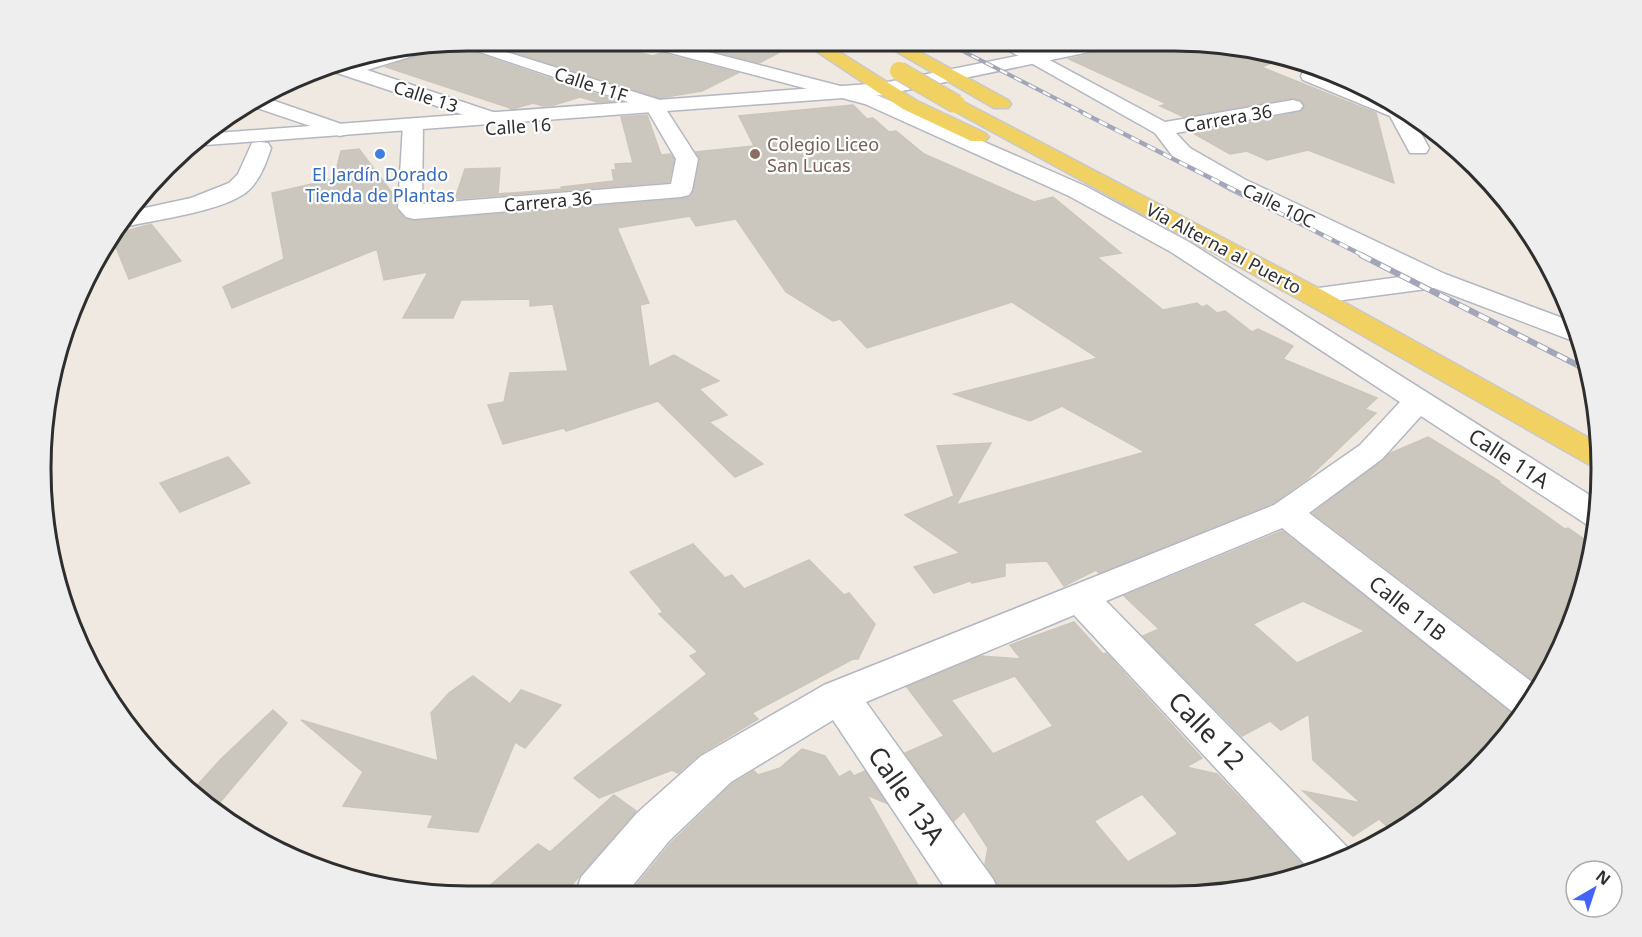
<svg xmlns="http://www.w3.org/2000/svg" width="1642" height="937" font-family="'Noto Sans',sans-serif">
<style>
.building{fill:#cbc7bf;stroke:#cbc5ba;stroke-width:1.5;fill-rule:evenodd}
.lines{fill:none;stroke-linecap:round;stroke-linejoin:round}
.minor-casing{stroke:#b4b7c1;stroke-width:3}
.tertiary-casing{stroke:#b4b7c1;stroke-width:3}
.primary-casing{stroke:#c9c9c9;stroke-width:3}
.minor{fill:#fff;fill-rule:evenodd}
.tertiary{fill:#fff;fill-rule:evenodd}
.primary{fill:#f2d163;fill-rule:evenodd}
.rail-far2-casing{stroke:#a3a6b8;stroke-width:4}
.rail-far1-casing{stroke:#a3a6b8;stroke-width:4.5}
.rail-casing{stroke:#a3a6b8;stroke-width:6}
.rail-far2{stroke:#fff;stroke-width:2;stroke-dasharray:8;stroke-linecap:butt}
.rail-far1{stroke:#fff;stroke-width:3;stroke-dasharray:9;stroke-linecap:butt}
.rail{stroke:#fff;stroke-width:4;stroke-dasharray:11;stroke-linecap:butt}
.primary-bridge-casing{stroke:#c9c9c9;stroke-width:20;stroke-linecap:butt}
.primary-bridge{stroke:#f2d163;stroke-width:18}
.shop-dot{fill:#3f7fe0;stroke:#fff;stroke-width:2}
.education-dot{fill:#8d6e63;stroke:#fff;stroke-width:2}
.labels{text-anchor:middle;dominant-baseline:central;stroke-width:4.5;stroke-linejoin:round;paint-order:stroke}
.far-street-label{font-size:18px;fill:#2e2e2e;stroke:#fff}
.far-education-label{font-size:18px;fill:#785e54;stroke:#fff;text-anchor:start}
.far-shop-label{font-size:18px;fill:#366cbe;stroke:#fff}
.street-label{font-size:21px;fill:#2e2e2e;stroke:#fff}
.near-street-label{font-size:26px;fill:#2e2e2e;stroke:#fff}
.rim{fill:none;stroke:#2e2e2e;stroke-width:3}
</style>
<rect width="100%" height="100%" fill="#efe9e1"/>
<g class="building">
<path d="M 477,41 L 592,41 L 653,56 L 661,53 L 738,73 L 702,91 L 660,98 Z"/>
<path d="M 692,41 L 743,41 L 784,50 L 759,63 L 685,44 Z"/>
<path d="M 1129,41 L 1201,41 L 1288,57 L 1261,67 L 1376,113 L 1394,183 L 1308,150 L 1267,160 L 1247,151 L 1230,154 L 1193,133 L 1300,112 L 1305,106 L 1301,100 L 1293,98 L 1184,117 L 1160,106 L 1167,104 L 1069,59 L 1118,48 Z"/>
<path d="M 451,43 L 452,45 L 617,101 L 597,102 L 580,97 L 554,105 L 543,106 L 533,103 L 513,109 L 386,67 Z"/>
<path d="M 853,105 L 867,119 L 873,118 L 889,132 L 896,131 L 924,154 L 1034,202 L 1053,197 L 1121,253 L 1097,257 L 1163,310 L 1197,303 L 1202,307 L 1207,305 L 1217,313 L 1225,311 L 1252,332 L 1258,329 L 1293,346 L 1283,359 L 1377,398 L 1365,409 L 1376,413 L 1307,479 L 1273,503 L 1099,573 L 1096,570 L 1064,586 L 1047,561 L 1005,563 L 1005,576 L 972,583 L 970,581 L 934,593 L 914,567 L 960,553 L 905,515 L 954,496 L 937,446 L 991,443 L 956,505 L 1145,452 L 1062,406 L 1030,421 L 954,394 L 1098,358 L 1012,302 L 867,348 L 840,319 L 833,321 L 786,292 L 736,219 L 696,226 L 690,216 L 617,228 L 649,303 L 640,305 L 649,367 L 674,355 L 719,381 L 699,389 L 727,415 L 709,422 L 763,464 L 735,477 L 658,401 L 566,431 L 564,428 L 503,444 L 488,405 L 504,402 L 510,373 L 568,371 L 553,304 L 530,306 L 530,299 L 461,300 L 453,318 L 403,318 L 428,272 L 384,280 L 377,249 L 232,308 L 223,287 L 284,259 L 272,193 L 334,179 L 341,151 L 359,149 L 396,198 L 396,209 L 404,218 L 413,221 L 681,199 L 690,197 L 694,190 L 700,159 L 696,152 L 754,146 L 739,116 Z"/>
<path d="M 647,115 L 661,155 L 670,154 L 674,159 L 669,182 L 455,199 L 465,169 L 500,168 L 498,194 L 562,189 L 561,187 L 614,181 L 612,170 L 616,170 L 615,164 L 633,163 L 621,117 Z"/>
<path d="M 151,224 L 181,261 L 129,279 L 111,235 Z"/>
<path d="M 1428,437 L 1499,481 L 1497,481 L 1565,529 L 1568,528 L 1593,545 L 1579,606 L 1541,686 L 1313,513 L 1391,453 Z"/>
<path d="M 228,457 L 250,483 L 180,512 L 160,483 Z"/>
<path d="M 1282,531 L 1518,717 L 1476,771 L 1394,833 L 1379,819 L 1353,836 L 1303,791 L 1361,803 L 1313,760 L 1309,714 L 1281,730 L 1270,721 L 1242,736 L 1143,636 L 1159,629 L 1124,596 ZM 1303,601 L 1365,631 L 1297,663 L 1253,624 Z"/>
<path d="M 693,544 L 725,578 L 732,575 L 744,589 L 809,560 L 844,595 L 849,593 L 875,624 L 858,659 L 853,659 L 752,713 L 758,719 L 700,754 L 678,773 L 672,770 L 599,798 L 574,778 L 707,674 L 690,656 L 698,652 L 659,614 L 663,612 L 630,572 Z"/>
<path d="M 1074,622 L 1103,654 L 1106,653 L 1202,758 L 1186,767 L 1217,774 L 1303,865 L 1272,883 L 1229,893 L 1002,894 L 985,864 L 988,848 L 964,811 L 954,821 L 905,753 L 944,736 L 907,687 L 981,656 L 1021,659 L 1010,645 ZM 1015,676 L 1053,726 L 993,754 L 951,700 ZM 1142,794 L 1178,834 L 1128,862 L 1094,821 Z"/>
<path d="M 473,676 L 510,704 L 521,690 L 561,705 L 525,748 L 515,742 L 478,832 L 428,827 L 433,815 L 343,806 L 363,772 L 301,720 L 438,761 L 431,713 L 449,693 Z"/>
<path d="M 273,710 L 287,723 L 216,807 L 194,789 L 221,759 Z"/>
<path d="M 802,749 L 825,756 L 839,777 L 850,771 L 854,776 L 865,771 L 886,803 L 867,795 L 923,894 L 631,895 L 630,893 L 671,843 L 732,784 L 754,771 L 758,775 L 780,768 Z"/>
<path d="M 614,795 L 636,811 L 563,895 L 479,895 L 538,844 L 550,852 Z"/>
</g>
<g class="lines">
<defs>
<g id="minor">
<path d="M 468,40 L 660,100 L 698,159 L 692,190 L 689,195 L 681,197 L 414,219 L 406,217 L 398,208 L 403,125 L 406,121 L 420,121 L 423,125 L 422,204 L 671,184 L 676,159 L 646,108 L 453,43 Z"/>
<path d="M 637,41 L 666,41 L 879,96 L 1085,186 L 1189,242 L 1599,501 L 1597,527 L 1586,524 L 1421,416 L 1382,459 L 1309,513 L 1540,688 L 1519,715 L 1514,713 L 1282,528 L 1106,601 L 1353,853 L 1313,873 L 1074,615 L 866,702 L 993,879 L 1000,894 L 949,894 L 833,720 L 731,782 L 669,841 L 625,895 L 575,895 L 581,877 L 637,813 L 701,756 L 824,685 L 1274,505 L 1360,445 L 1400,402 L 1171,252 L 1069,196 L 865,104 L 640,45 Z"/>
<path d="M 992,41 L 1014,41 L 1165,122 L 1293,100 L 1300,102 L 1303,106 L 1300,110 L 1176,133 L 1190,148 L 1246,180 L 1445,274 L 1573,322 L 1581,341 L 1568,339 L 1434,288 L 1313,304 L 1304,302 L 1300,296 L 1304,290 L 1407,276 L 1230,190 L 1174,158 L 1155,133 Z"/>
<path d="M 421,48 L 419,54 L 367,70 L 496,113 L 499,117 L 496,121 L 482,121 L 322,68 L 331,63 L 348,64 L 374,56 Z"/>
<path d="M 1306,64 L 1321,70 L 1320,74 L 1326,77 L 1393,102 L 1411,115 L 1429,148 L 1426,153 L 1410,153 L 1390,116 L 1303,80 L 1301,76 Z"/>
<path d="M 266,98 L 347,126 L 350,130 L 347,134 L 340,136 L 251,106 Z"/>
<path d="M 260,142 L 268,143 L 271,148 C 266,163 261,178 249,190 C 227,211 154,220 123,227 L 117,226 L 131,211 L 191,198 L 229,183 L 238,174 L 252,143 Z"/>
</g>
<path id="tertiary" d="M 1091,41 L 1127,41 L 1118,46 L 883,95 L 192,146 L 203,134 L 883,83 Z"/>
<g id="primary">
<path d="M 801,41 L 822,41 L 917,101 L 985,133 L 989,137 L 985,141 L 971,141 L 903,109 Z"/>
<path d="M 878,41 L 900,41 L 1008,100 L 1011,104 L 1008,108 L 994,108 Z"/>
<path d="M 956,98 L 1322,290 L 1600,444 L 1600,467 L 1588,464 L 1304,302 L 949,108 L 946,104 L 949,100 Z"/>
</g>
</defs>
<use href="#minor" class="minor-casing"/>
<use href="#tertiary" class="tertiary-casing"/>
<use href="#primary" class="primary-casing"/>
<use href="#minor" class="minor"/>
<use href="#tertiary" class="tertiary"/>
<use href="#primary" class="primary"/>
<defs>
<path id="rail-far2" d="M 943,41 L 1086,114"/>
<path id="rail-far1" d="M 1083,113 L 1364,256"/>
<path id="rail" d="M 1361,255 L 1589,371"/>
</defs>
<use href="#rail-far2" class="rail-far2-casing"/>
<use href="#rail-far1" class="rail-far1-casing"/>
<use href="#rail" class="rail-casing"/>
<use href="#rail-far2" class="rail-far2"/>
<use href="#rail-far1" class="rail-far1"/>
<use href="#rail" class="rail"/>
<defs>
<path id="primary-bridge" d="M 899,71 L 956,104"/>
</defs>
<use href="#primary-bridge" class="primary-bridge-casing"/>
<use href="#primary-bridge" class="primary-bridge"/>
</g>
<circle class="shop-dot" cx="380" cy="154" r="6"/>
<circle class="education-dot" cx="755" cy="154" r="6"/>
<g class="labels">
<g class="far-street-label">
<text transform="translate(591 84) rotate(18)">Calle 11F</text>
<text transform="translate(426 96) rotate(18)">Calle 13</text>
<text transform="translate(1228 118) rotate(-10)">Carrera 36</text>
<text transform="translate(518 126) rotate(-4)">Calle 16</text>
<text transform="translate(548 201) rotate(-5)">Carrera 36</text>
<text transform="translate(1279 205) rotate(26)">Calle 10C</text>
<text transform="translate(1224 248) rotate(28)">Vía Alterna al Puerto</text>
</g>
<g class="far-education-label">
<text x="767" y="144">Colegio Liceo<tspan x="767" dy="21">San Lucas</tspan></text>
</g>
<g class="far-shop-label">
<text x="380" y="174">El Jardín Dorado<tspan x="380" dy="21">Tienda de Plantas</tspan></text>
</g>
<g class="street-label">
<text transform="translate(1509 458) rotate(33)">Calle 11A</text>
<text transform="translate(1408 608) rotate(38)">Calle 11B</text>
</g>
<g class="near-street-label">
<text transform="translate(1207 730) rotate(46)">Calle 12</text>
<text transform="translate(907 795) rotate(55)">Calle 13A</text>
</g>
</g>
<path d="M0 0H1642V937H0ZM468 51H1174A417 417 0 0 1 1591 468V469A417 417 0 0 1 1174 886H468A417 417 0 0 1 51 469V468A417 417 0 0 1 468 51Z" fill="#eee" fill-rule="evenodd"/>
<path class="rim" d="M468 51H1174A417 417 0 0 1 1591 468V469A417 417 0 0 1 1174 886H468A417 417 0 0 1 51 469V468A417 417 0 0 1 468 51Z"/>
<g transform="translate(1594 889) rotate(39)"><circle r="28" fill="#ffffff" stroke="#ababab" stroke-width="1.5"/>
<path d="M0-4.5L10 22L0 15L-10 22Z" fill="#4264fb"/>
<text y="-9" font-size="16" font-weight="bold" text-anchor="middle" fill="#2e2e2e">N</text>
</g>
</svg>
